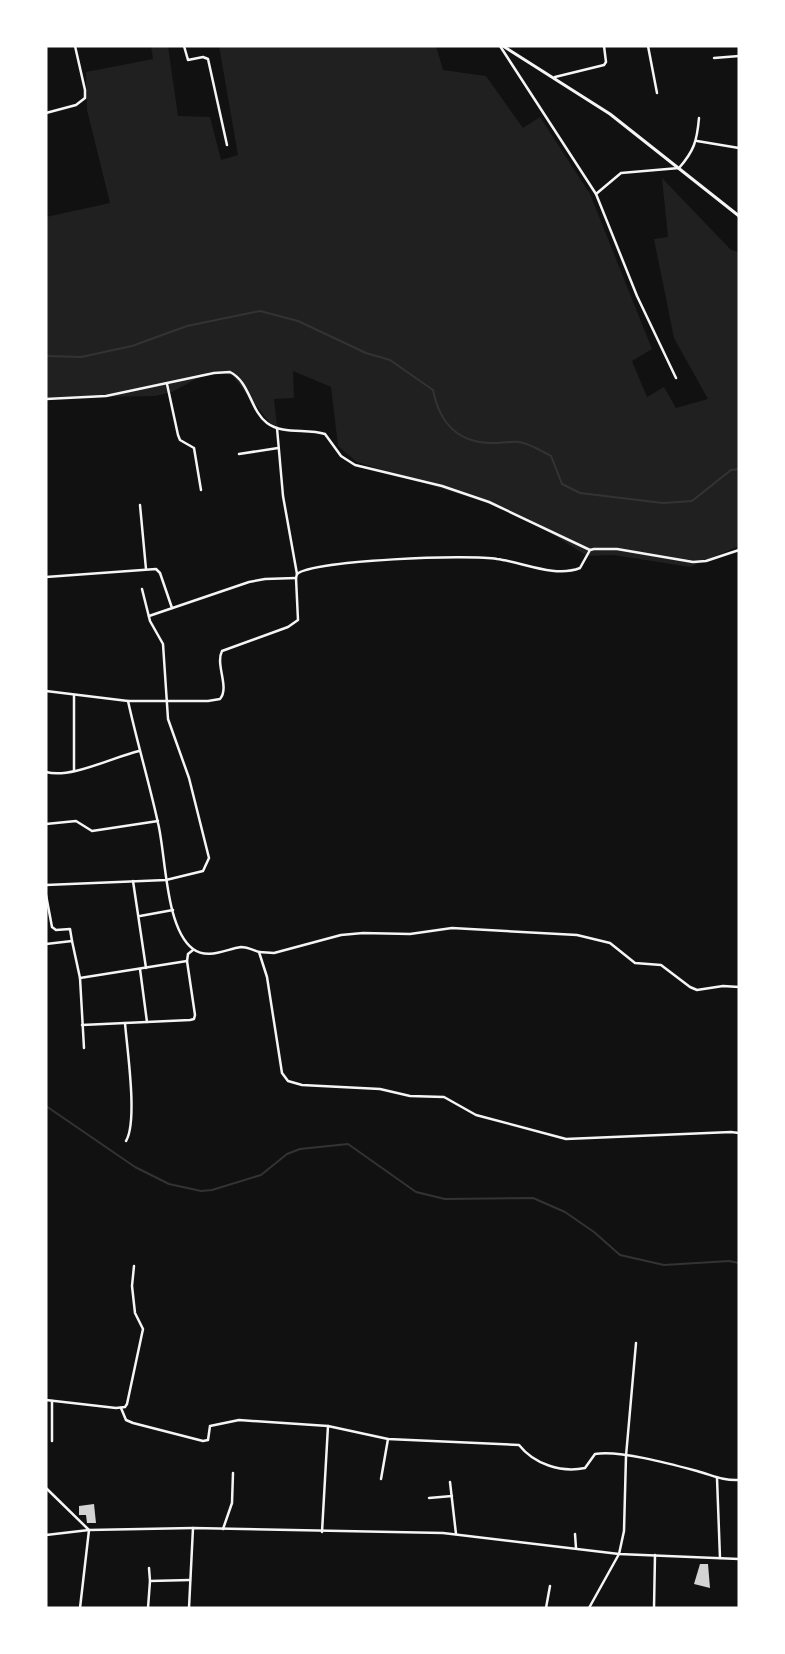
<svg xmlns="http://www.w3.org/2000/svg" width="785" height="1654" font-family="'Public Sans',sans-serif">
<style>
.green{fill:#202020}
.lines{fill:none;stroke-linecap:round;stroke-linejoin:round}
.stream{stroke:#333;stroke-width:2}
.building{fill:#d3d3d3}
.minor{stroke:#f5f5f5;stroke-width:2.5}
.tertiary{stroke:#f5f5f5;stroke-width:3}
</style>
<rect width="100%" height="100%" fill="#111"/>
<path class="green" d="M 151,46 L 168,46 L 178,116 L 210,117 L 221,160 L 238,155 L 219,46 L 436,46 L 443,70 L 486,76 L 523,128 L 540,117 L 590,194 L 652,349 L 632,361 L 647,397 L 664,387 L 676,408 L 708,399 L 674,338 L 654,239 L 668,237 L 662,178 L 731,250 L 739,252 L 739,546 L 690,567 L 614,555 L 587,556 L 546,530 L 488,503 L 357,462 L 338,446 L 331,387 L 293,371 L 294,398 L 274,399 L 277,426 L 270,423 L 232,375 L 209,372 L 172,392 L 155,396 L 46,398 L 46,217 L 110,203 L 87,110 L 86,72 L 153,59 Z"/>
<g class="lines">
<g class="stream">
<path d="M 46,356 L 81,357 L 132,346 L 187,326 L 260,311 L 298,321 L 366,353 L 390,360 L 433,390 C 440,425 459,444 496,443 C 504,443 512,441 519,442 C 529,443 541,451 551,456 L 562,484 L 580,493 L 663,503 L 692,501 L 731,470 L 739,469"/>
<path d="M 46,1106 L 135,1167 L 169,1184 L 201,1191 L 212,1190 L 261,1175 L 287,1154 L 300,1149 L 348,1144 L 416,1192 L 445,1199 L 533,1198 L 565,1212 L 594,1232 L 620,1255 L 664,1265 L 729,1261 L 739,1263"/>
</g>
</g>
<g class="building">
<path d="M 94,1504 L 96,1523 L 87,1523 L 86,1515 L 79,1515 L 79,1506 Z"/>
<path d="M 700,1564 L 708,1564 L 710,1588 L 694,1584 Z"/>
</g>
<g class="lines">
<g class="minor">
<path d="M 184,46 L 188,60 L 203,57 L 208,59 L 227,145"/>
<path d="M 500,46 L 596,194 L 637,296 L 676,378"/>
<path d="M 648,46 L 657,93"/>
<path d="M 714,58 L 739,56"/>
<path d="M 555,77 L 604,65 L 606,62 L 604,46"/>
<path d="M 46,113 L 76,105 L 85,98 L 85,90 L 75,46"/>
<path d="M 697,141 L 739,148"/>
<path d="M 596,194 L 621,173 L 679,168 C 694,151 697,141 699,118"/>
<path d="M 167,384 L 178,435 L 180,440 L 194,448 L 201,490"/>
<path d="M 46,399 L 106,396 L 214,373 L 230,372 C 250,382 250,410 267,423 C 283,435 307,428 325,434 L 341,456 L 355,465 L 442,486 L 489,502 L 590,550"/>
<path d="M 277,428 L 283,496 L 297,574"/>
<path d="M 239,454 L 278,448"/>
<path d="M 140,505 L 146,569"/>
<path d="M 46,577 L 156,569 L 160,573 L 172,608"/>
<path d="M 149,616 L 249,582 L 265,579 L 296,578"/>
<path d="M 46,691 L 128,701 L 208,701 L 220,699 C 230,687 215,665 222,651 L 288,627 L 298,620 L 296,578 L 297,574 C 313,560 471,554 497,559 C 522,562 555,578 580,568 L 590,550 L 594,549 L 617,549 L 693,562 L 706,561 L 739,550"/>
<path d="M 74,695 L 74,771"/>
<path d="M 128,701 C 137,742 149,782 158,823 C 166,855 165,928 193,949 C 208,960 226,949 241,947 C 247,947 253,950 259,952 L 267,977 L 282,1073 L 288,1081 L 302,1085 L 380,1089 L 410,1096 L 444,1097 L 476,1115 L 566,1139 L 731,1132 L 739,1133"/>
<path d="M 46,772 C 71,779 113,757 139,751"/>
<path d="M 46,824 L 76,821 L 92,831 L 158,821"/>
<path d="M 133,881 L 146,968"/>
<path d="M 46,885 L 166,880 L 203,871 L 209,858 L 189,778 L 168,719 L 163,644 L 150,621 L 142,589"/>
<path d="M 46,895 L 52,927 L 56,930 L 70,929 L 72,941"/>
<path d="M 140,916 L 173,910"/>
<path d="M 46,944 L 72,941 L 80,978 L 84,1048"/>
<path d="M 259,952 L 274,953 L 341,935 L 363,933 L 410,934 L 452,928 L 577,935 L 610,943 L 635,963 L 661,965 L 690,987 L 697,990 L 723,986 L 739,987"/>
<path d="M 187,961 L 188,954 L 193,950"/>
<path d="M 140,969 L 147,1022"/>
<path d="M 80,978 L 187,961 L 195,1015 L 194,1019 L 190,1020 L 82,1025"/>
<path d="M 125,1023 C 127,1049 138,1121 126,1141"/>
<path d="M 46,1400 L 116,1408 L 125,1407 L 127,1404 L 143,1329 L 135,1313 L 132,1286 L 134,1266"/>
<path d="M 52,1401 L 52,1441"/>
<path d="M 121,1408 L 126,1420 L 133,1423 L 203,1441 L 208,1440 L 210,1426 L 239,1420 L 328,1426"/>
<path d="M 717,1478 L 720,1558"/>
<path d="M 381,1479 L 388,1439"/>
<path d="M 450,1482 L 456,1534"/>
<path d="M 46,1488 L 89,1530 L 80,1608"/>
<path d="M 429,1498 L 452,1496"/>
<path d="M 223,1529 L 232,1503 L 233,1473"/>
<path d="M 322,1532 L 328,1426 L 388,1439 L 519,1445 C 534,1464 561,1473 585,1468 L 595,1454 C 620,1450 671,1464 697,1471 C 712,1475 723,1481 739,1480"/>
<path d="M 575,1534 L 576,1548"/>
<path d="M 46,1535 L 89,1530 L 193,1528"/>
<path d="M 149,1568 L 150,1581 L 190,1580"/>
<path d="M 148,1608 L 150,1581"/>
<path d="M 189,1608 L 193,1528 L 443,1533 L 619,1554 L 739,1559"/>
<path d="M 546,1608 L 550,1586"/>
<path d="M 589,1608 L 619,1554 L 624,1531 L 626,1456 L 636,1343"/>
<path d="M 654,1608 L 655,1555"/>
</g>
<path class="tertiary" d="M 503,46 L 610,114 L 739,216"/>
</g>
<rect width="785" height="1654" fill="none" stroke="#ffffff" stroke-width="95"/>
</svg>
